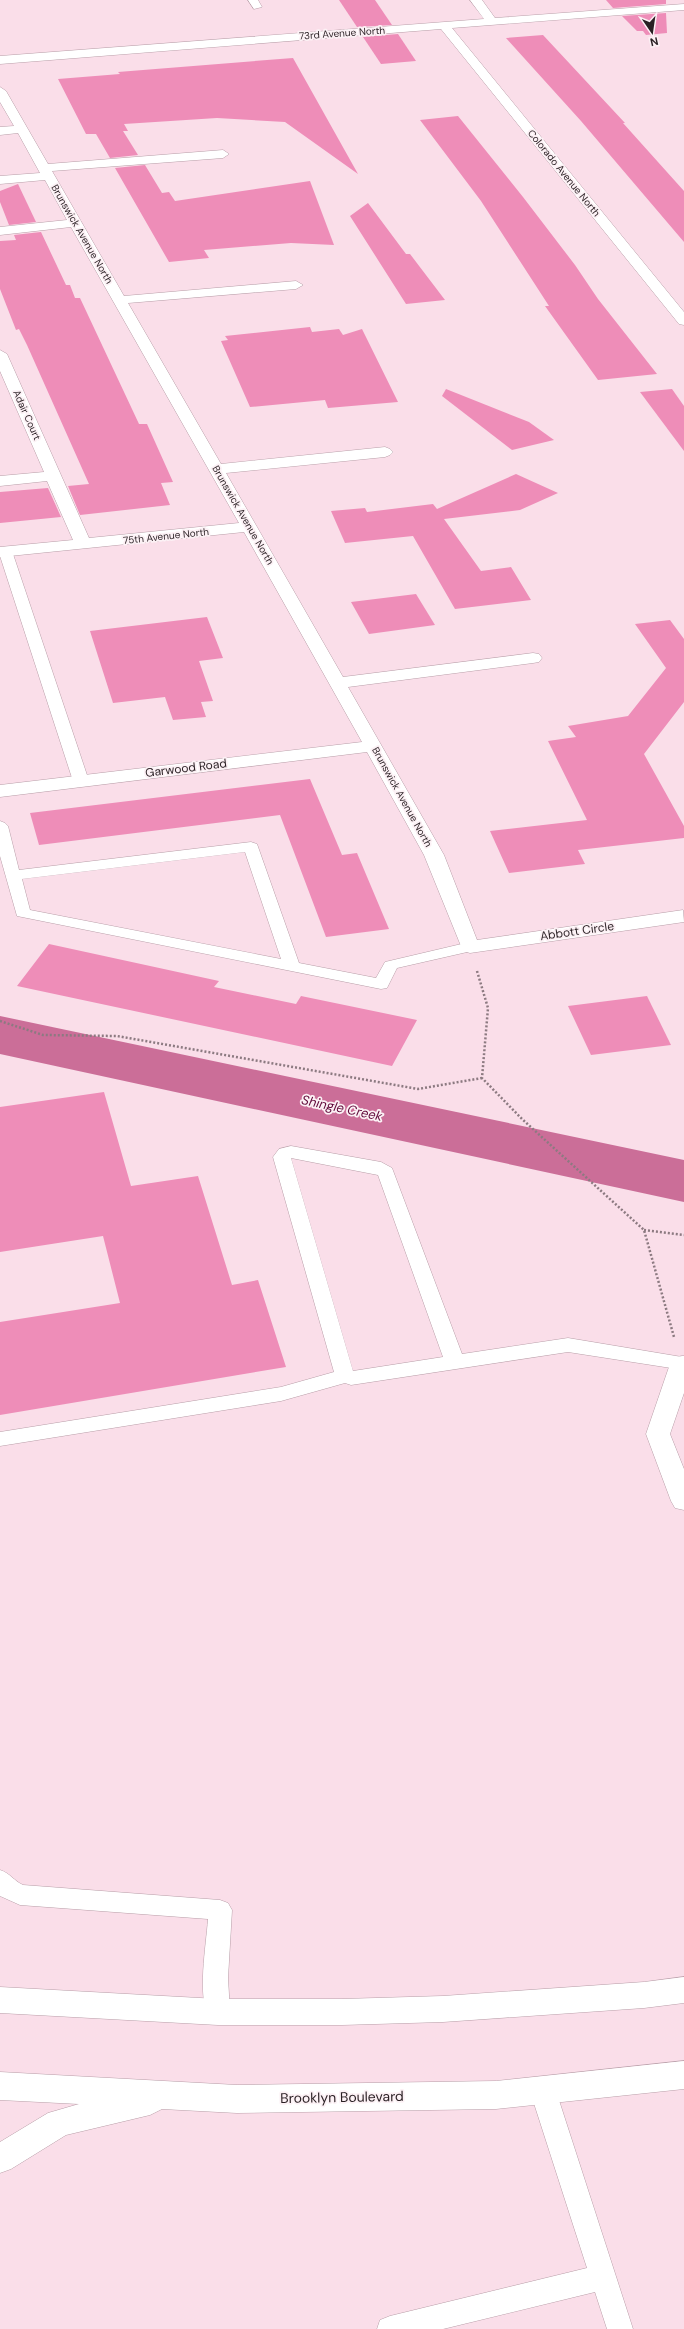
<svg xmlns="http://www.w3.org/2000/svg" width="684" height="2329" font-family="'DM Sans',sans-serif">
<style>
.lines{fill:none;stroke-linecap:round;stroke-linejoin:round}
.river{fill:#cb6e98;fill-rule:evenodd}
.building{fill:#ee8db8}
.service-casing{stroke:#b89ea8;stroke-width:1}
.minor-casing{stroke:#b89ea8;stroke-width:1}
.secondary-casing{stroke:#b89ea8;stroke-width:1}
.path{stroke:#8c7a81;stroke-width:2.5;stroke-dasharray:2 2;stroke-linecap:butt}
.service{fill:#fff;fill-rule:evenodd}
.minor{fill:#fff;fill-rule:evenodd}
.secondary{fill:#fff;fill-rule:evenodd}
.labels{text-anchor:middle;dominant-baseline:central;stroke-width:3.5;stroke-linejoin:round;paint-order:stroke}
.far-street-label{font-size:10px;fill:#291f23;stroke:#fcf1f5}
.street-label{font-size:12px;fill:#291f23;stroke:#fcf1f5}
.water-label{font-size:13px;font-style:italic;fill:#60093a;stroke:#fcf1f5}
.near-street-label{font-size:14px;fill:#291f23;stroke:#fcf1f5}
</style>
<rect width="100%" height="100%" fill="#fadee9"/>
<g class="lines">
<path class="river" d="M 0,1016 L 684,1160 L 684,1202 L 0,1054 Z"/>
</g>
<g class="building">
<path d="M 339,0 L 375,0 L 392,25 L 357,27 Z"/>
<path d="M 606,0 L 666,0 L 666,4 L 613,8 Z"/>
<path d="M 666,13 L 667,33 L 646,35 L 643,31 L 637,31 L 622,16 Z"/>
<path d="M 398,34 L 416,61 L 381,64 L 363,37 Z"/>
<path d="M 543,35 L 625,123 L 623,123 L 684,191 L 684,242 L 581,121 L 506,38 Z"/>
<path d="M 293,58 L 358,174 L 285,122 L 217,118 L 124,124 L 128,131 L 123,131 L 138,155 L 110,158 L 96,134 L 86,134 L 58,79 L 120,74 L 118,72 Z"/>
<path d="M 458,116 L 523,197 L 575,265 L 598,299 L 657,374 L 598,380 L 545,306 L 549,306 L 481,201 L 420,120 Z"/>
<path d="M 145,165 L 162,193 L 169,192 L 175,201 L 310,181 L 334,245 L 291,243 L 204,250 L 209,258 L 169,262 L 115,168 Z"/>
<path d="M 18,184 L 36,222 L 9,225 L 0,202 L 0,191 Z"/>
<path d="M 368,203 L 406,254 L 410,254 L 445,300 L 406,304 L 350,216 Z"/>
<path d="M 41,232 L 66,285 L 70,285 L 75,298 L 80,298 L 139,424 L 147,424 L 173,482 L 161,483 L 170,505 L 80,515 L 68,486 L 89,484 L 27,345 L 19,329 L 16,330 L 0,289 L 0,241 L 16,240 L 14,235 Z"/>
<path d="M 310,327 L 312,332 L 339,329 L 343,335 L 362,329 L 398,402 L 328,408 L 325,400 L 250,407 L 221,341 L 228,340 L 225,336 Z"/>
<path d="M 446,389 L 529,422 L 554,440 L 512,450 L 442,396 Z"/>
<path d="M 672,389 L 684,406 L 684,451 L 640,392 Z"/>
<path d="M 516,474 L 558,493 L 520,510 L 444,519 L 481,571 L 511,567 L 531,600 L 455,609 L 413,536 L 345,543 L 331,511 L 365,508 L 367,512 L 433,504 L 437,509 Z"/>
<path d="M 48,488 L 61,517 L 0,523 L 0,492 Z"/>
<path d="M 416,594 L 435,625 L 369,634 L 351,602 Z"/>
<path d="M 207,617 L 223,658 L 199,661 L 213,701 L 201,702 L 206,717 L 173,720 L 165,697 L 113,703 L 90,631 Z"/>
<path d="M 670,620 L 684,639 L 684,702 L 644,754 L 684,826 L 684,838 L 578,850 L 585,864 L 509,873 L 490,831 L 587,820 L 548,741 L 576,737 L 568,726 L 628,716 L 666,668 L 635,624 Z"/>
<path d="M 310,779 L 342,855 L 357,853 L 389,929 L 326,937 L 280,815 L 39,845 L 30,813 Z"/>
<path d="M 49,944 L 219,981 L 214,987 L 296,1004 L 301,996 L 417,1020 L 392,1066 L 17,986 Z"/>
<path d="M 647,996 L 671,1045 L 591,1055 L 568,1006 Z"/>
<path d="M 104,1092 L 131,1186 L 198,1176 L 232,1285 L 258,1280 L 286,1367 L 0,1415 L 0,1322 L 120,1303 L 103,1236 L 0,1252 L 0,1107 Z"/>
</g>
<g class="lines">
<defs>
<g id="service">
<path d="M 248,0 L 258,0 L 262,7 L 254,9 Z"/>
<path d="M 5,547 L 12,551 L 89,781 L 86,784 L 76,784 L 73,781 L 0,556 L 0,549 Z"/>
<path d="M 0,821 L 5,823 L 8,826 L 19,870 L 251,842 L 257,844 L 299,963 L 376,978 L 385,962 L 470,942 L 476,944 L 478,947 L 476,950 L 397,968 L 387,988 L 381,989 L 17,916 L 0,856 ZM 245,852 L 281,959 L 30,910 L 22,879 Z"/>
<path d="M 291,1146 L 381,1162 L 392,1168 L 462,1354 L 568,1338 L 682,1357 L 684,1358 L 684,1370 L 568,1352 L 351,1385 L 345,1383 L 281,1401 L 0,1446 L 0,1432 L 281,1387 L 334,1372 L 273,1157 L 279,1149 ZM 291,1158 L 378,1175 L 443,1357 L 353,1371 Z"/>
<path d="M 0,1870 C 10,1873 14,1881 23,1885 L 220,1900 L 228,1903 L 232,1910 L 228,1978 L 230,2012 L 227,2020 L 218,2023 L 209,2020 C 197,1994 206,1947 208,1919 L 20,1905 L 0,1896 Z"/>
<path d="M 543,2080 L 552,2083 L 556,2091 L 633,2329 L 607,2329 L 595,2292 L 443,2329 L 377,2329 L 380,2320 L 390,2316 L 587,2268 L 530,2091 L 534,2083 Z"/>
</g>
<g id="minor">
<path d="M 470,0 L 482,0 L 495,18 L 684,4 L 684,10 L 452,28 L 684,312 L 684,325 L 679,324 L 441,29 L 0,64 L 0,56 L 484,19 Z"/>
<path d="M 0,87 L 6,91 L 48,164 L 223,150 L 229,154 L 223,158 L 52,171 L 124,296 L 296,281 L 303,285 L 296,289 L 128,303 L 221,464 L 385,447 L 390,449 L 393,452 L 390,455 L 385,457 L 226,473 L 343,677 L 533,653 L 539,654 L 542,658 L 539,662 L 533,663 L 348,687 L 444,855 L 477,940 L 683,910 L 684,922 L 470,953 L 463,951 L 424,855 L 367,752 L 0,797 L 0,785 L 362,742 L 244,532 L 0,557 L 0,547 L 73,540 L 47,481 L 0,486 L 0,476 L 44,472 L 0,371 L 0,350 L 7,354 L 89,538 L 239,523 L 71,227 L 0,235 L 0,227 L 67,220 L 45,180 L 0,184 L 0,176 L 40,173 L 18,133 L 0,135 L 0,127 L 14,126 L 0,102 Z"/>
<path d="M 682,1356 L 684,1356 L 684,1393 L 670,1434 L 684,1469 L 684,1510 L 675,1508 L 671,1501 L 646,1434 L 670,1364 L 674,1358 Z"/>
</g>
<g id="secondary">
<path d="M 684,1977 L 684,2003 L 644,2008 L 443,2022 L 342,2025 L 218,2025 L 0,2013 L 0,1987 L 218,1999 L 342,1999 L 443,1996 L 644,1982 Z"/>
<path d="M 684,2061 L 684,2089 L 496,2109 L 237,2113 L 162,2109 L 150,2115 L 66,2135 L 11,2169 L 0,2173 L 0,2142 L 48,2113 L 79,2104 L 0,2100 L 0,2072 L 237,2085 L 496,2081 Z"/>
</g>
</defs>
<use href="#service" class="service-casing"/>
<use href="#minor" class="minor-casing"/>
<use href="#secondary" class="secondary-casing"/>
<g class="path">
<path d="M 477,971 L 488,1008 L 482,1078 L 522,1119 L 644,1230 L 674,1337"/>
<path d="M 0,1021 L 43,1035 L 117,1036 L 418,1089 L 482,1078"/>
<path d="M 644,1230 L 684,1235"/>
</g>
<use href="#service" class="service"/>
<use href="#minor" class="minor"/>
<use href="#secondary" class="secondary"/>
</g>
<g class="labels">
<g class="far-street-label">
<text transform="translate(342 33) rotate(-4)">73rd Avenue North</text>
<text transform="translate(564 173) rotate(51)">Colorado Avenue North</text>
<text transform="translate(82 234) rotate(60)">Brunswick Avenue North</text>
<text transform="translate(27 415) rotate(66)">Adair Court</text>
<text transform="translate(243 515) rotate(60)">Brunswick Avenue North</text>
<text transform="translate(166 536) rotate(-6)">75th Avenue North</text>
<text transform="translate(402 797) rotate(61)">Brunswick Avenue North</text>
</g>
<g class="street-label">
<text transform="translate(186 768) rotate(-7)">Garwood Road</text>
<text transform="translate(577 931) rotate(-8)">Abbott Circle</text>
</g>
<g class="water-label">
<text transform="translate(342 1108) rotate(12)">Shingle Creek</text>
</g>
<g class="near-street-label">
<text transform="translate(342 2097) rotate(-1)">Brooklyn Boulevard</text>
</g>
</g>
<g transform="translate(652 32) rotate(167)" stroke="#fcf1f5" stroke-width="3" paint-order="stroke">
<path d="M0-3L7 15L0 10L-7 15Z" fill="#291f23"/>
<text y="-6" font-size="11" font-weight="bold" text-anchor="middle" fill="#291f23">N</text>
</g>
</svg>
